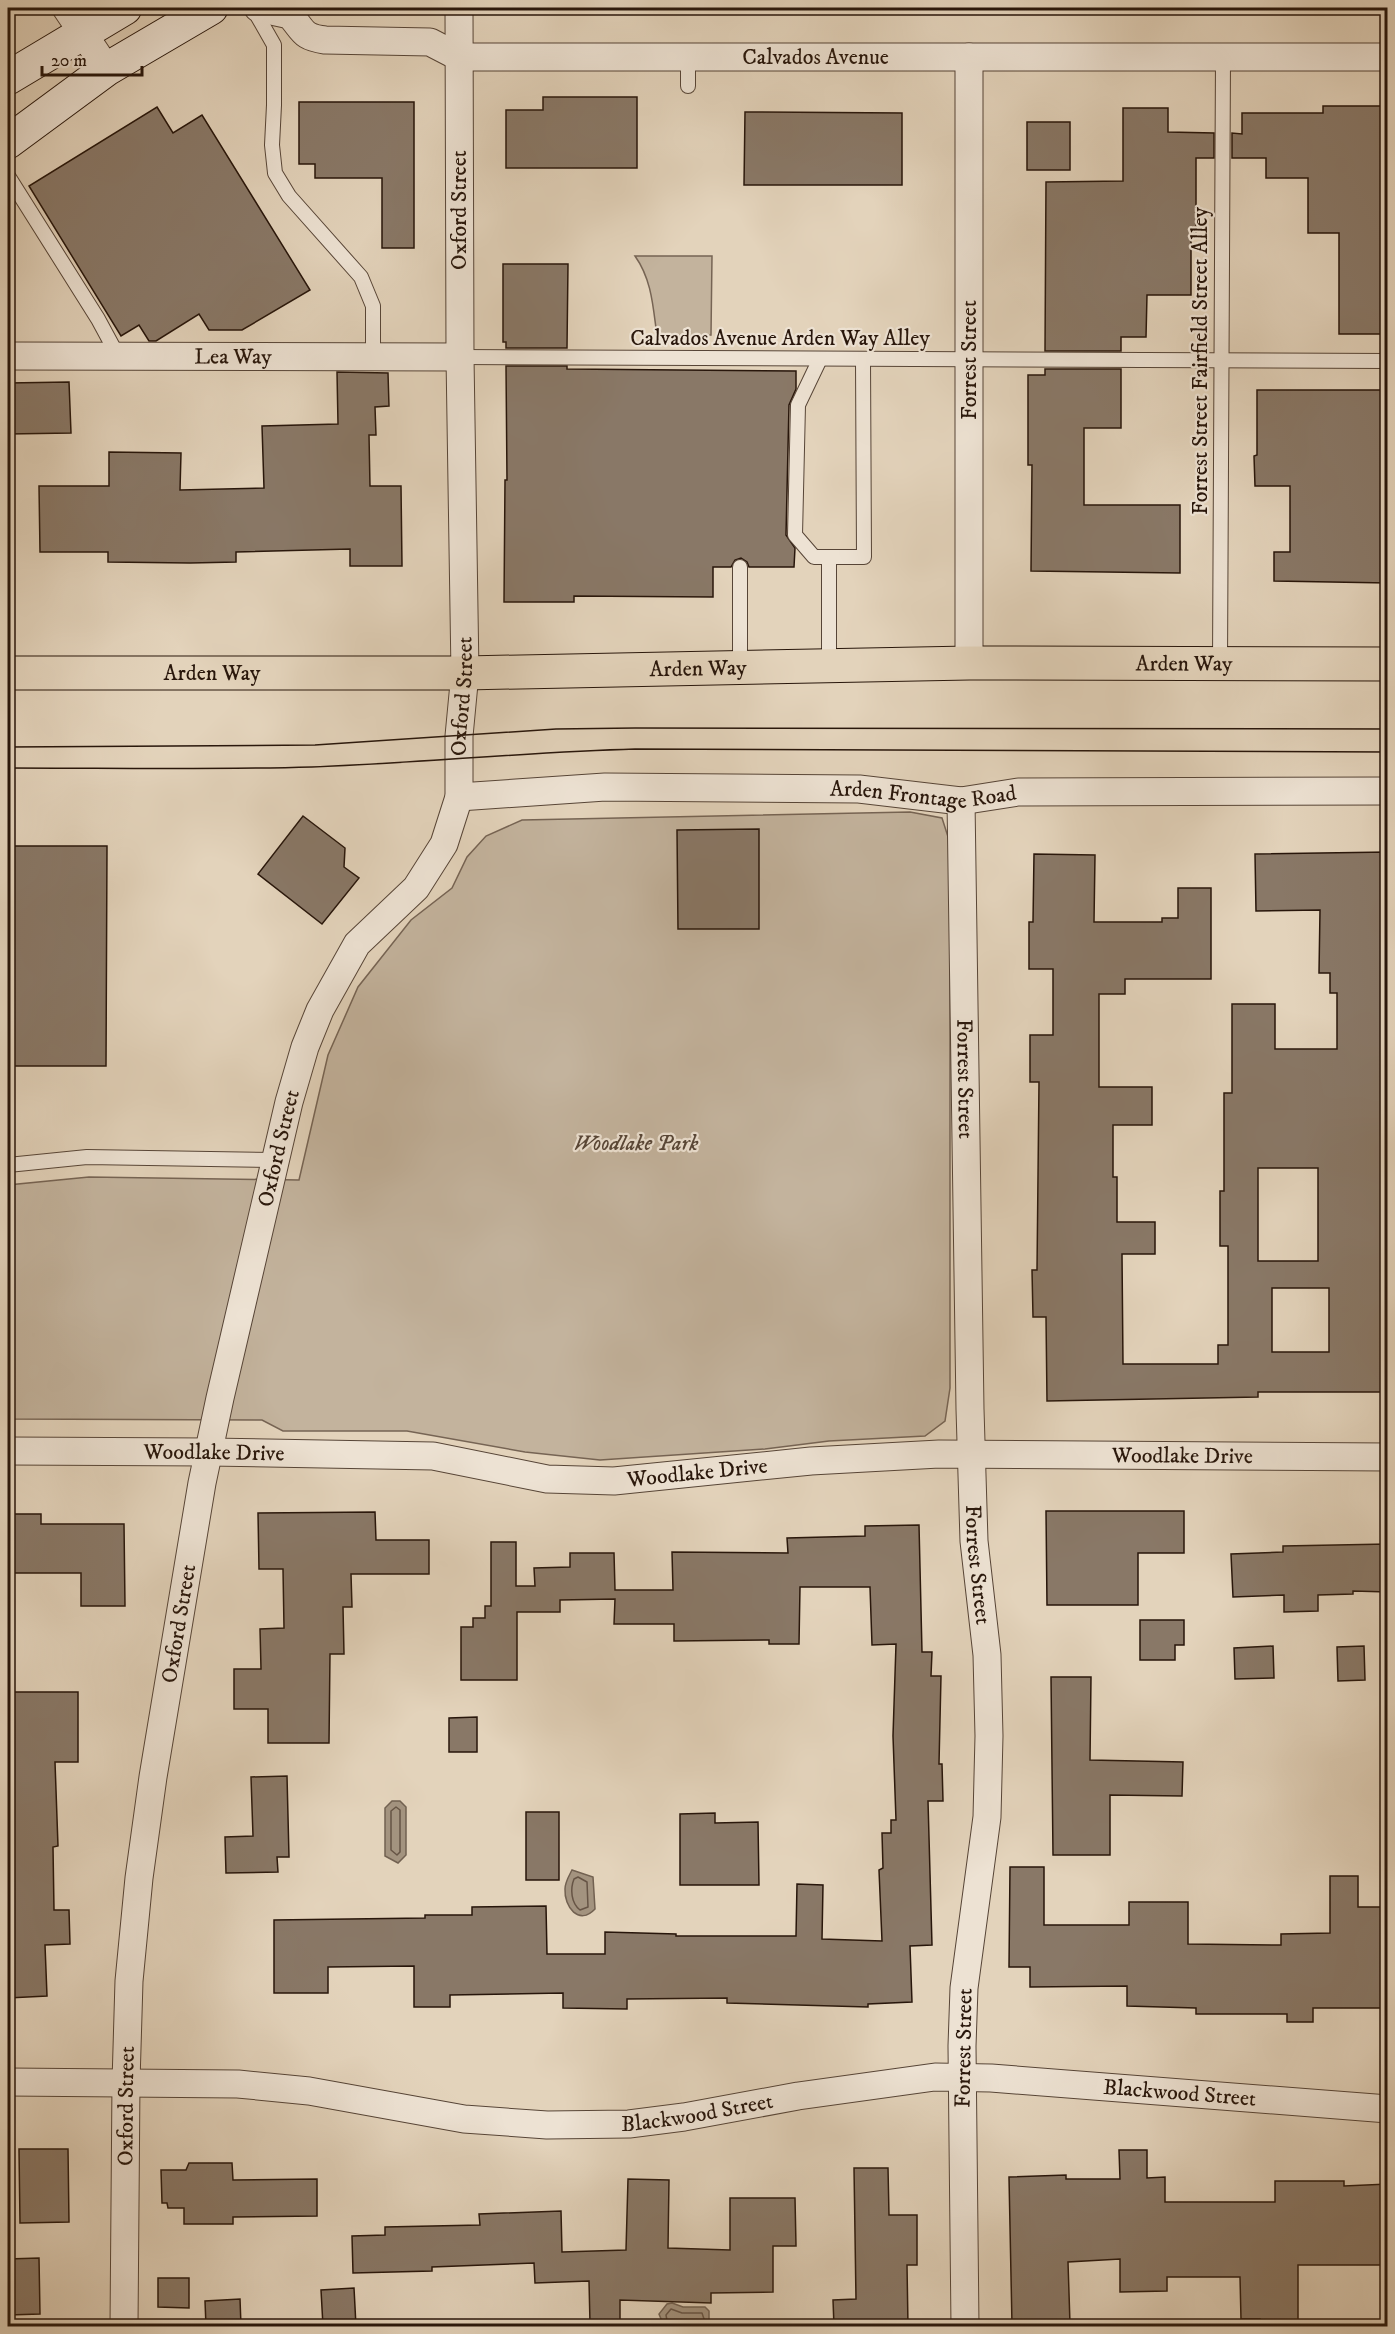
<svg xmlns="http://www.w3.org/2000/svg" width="1395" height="2334" font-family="'IM FELL DW Pica',serif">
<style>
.green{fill:#c3b39d;stroke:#766454;stroke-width:1.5}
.water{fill:#a3937f;stroke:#726151;stroke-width:1.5}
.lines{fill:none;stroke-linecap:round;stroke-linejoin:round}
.shore{stroke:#665445;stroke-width:1.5}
.building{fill:#897867;stroke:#28160b;stroke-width:1.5;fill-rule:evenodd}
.service-casing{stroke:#574537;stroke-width:16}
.minor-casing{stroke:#574537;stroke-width:29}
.secondary-casing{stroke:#28160b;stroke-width:35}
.primary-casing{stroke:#28160b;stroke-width:35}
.service{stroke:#ede2d3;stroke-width:14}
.minor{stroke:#ede2d3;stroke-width:27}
.secondary{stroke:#ede2d3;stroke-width:33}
.primary{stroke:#e3d3bb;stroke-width:33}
.tram{stroke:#28160b;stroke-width:1.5}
.labels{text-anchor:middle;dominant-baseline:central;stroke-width:4.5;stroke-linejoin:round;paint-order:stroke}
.street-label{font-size:22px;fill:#28160b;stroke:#ede2d3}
.park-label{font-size:22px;font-style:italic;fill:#564537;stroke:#ede2d3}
</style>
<rect width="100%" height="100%" fill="#e3d3bb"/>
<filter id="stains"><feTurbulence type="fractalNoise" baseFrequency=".00333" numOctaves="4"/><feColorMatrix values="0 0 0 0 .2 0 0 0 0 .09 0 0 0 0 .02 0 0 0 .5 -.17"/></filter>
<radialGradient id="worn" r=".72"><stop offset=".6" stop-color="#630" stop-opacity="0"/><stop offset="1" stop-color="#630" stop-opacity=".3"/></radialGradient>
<g class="green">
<path d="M 635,256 L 712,256 L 711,335 L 657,336 C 653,307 652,280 635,256 Z"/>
<path d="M 910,812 L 942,818 L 950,843 L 950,1388 L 945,1421 L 925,1436 L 829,1441 L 765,1449 L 600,1460 L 525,1452 L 407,1431 L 283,1431 L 262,1420 L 8,1419 L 8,1185 L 89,1177 L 299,1180 L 328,1055 L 358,987 L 411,920 L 452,888 L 467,857 L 486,836 L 522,820 Z"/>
</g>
<g class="water">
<path d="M 392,1801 L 400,1801 L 406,1807 L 406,1855 L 398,1863 L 385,1856 L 385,1808 Z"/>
<path d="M 572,1870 L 593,1877 L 595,1909 C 579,1926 564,1907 565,1889 C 565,1882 569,1876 572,1870 Z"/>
<path d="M 672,2303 L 683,2307 L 705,2307 L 709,2311 L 709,2324 L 707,2326 L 664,2326 L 659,2314 L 667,2304 Z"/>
</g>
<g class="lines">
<g class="shore">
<path d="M 396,1807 L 400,1810 L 400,1852 L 397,1855 L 391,1850 L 391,1811 Z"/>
<path d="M 578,1877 L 587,1882 L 588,1907 L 580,1910 C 571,1903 570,1889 574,1879 Z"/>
<path d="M 668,2326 L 666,2315 L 671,2309 L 682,2313 L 702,2313 L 704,2319 L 703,2326"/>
</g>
</g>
<g class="building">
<path d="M 543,97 L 637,97 L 637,168 L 506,168 L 506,110 L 543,110 Z"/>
<path d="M 299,102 L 414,102 L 414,248 L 382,248 L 382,178 L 315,178 L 315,164 L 299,164 Z"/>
<path d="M 1323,106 L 1388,106 L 1388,334 L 1339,334 L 1339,233 L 1308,233 L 1308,178 L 1266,178 L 1266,158 L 1232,158 L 1232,133 L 1242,134 L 1242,113 L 1323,113 Z"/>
<path d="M 157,107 L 173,133 L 202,115 L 310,290 L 242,330 L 209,330 L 199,314 L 156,341 L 149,341 L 139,325 L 121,336 L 29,186 Z"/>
<path d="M 1123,108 L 1168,108 L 1168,132 L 1214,133 L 1214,158 L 1196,158 L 1196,235 L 1191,235 L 1191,295 L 1147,295 L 1146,337 L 1121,337 L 1121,351 L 1045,351 L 1046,182 L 1123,181 Z"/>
<path d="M 745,112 L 902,113 L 902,185 L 744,185 Z"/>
<rect x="1027" y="122" width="43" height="48"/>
<path d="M 503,264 L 568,264 L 567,348 L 506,348 L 506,342 L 503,342 Z"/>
<path d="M 506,366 L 567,366 L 567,369 L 796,371 L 796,389 L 789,405 L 786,535 L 795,548 L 794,567 L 749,567 L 747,562 L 741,558 L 735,560 L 731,567 L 713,567 L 713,597 L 574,596 L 574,602 L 504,602 L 505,480 L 507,480 Z"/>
<path d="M 1045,369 L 1121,369 L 1121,428 L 1084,428 L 1084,505 L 1180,505 L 1180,573 L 1031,571 L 1032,465 L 1028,465 L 1028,375 L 1045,375 Z"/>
<path d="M 337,372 L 388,373 L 389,406 L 375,407 L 376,435 L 369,435 L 370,486 L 401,486 L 402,566 L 350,566 L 350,549 L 236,552 L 236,562 L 190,563 L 108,562 L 108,552 L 40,552 L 39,486 L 109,486 L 109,452 L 181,453 L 180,490 L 264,488 L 262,426 L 338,424 Z"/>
<path d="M 69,382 L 71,433 L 8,434 L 8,383 Z"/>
<path d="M 1257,390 L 1388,390 L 1388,583 L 1274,581 L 1274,552 L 1290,552 L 1290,486 L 1255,486 L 1254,456 L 1257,455 Z"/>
<path d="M 303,816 L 345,848 L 344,867 L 359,878 L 322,924 L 258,874 Z"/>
<path d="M 759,829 L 759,929 L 678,929 L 677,830 Z"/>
<path d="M 8,846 L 107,846 L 106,1066 L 8,1066 Z"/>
<path d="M 1388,852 L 1388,1392 L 1258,1392 L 1258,1397 L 1047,1401 L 1046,1317 L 1033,1317 L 1032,1270 L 1037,1270 L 1039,1082 L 1030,1082 L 1030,1035 L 1053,1035 L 1053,969 L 1029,969 L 1029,922 L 1033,922 L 1034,854 L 1095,855 L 1094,922 L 1162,922 L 1162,918 L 1178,918 L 1178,888 L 1211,888 L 1211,979 L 1125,979 L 1125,994 L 1099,994 L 1099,1087 L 1152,1087 L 1152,1125 L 1113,1125 L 1113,1177 L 1117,1177 L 1117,1222 L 1155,1222 L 1155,1254 L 1122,1254 L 1123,1364 L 1218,1364 L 1218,1345 L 1228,1345 L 1228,1246 L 1220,1246 L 1220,1191 L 1224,1191 L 1224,1093 L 1232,1093 L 1232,1004 L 1275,1004 L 1275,1049 L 1337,1049 L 1337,993 L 1330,993 L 1330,973 L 1319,973 L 1320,910 L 1256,911 L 1255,854 ZM 1258,1168 L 1318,1168 L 1318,1261 L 1258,1261 ZM 1272,1288 L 1329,1288 L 1329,1352 L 1272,1352 Z"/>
<path d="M 1046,1511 L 1184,1511 L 1184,1553 L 1138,1553 L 1138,1605 L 1047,1605 Z"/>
<path d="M 375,1512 L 376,1540 L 429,1540 L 429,1574 L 351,1574 L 352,1607 L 343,1607 L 344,1654 L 330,1654 L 329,1743 L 268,1743 L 268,1709 L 234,1709 L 234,1669 L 261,1669 L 260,1629 L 284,1628 L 283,1569 L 259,1569 L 258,1513 Z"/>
<path d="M 8,1514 L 41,1514 L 41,1524 L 124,1524 L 125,1606 L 81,1606 L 81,1573 L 8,1573 Z"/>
<path d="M 919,1525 L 922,1652 L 932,1652 L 931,1676 L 941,1676 L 939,1764 L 942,1764 L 943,1801 L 928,1801 L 932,1945 L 910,1946 L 912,2002 L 868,2004 L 868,2007 L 727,2003 L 727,1998 L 627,1999 L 627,2009 L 563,2008 L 563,1993 L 450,1995 L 450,2007 L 414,2007 L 414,1966 L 328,1967 L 328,1993 L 274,1993 L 274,1920 L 425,1918 L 425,1915 L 472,1915 L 472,1907 L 546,1906 L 547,1954 L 605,1954 L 605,1932 L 676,1934 L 676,1936 L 796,1936 L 797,1884 L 823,1885 L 822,1939 L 882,1941 L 879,1870 L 883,1868 L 882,1833 L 891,1833 L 891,1820 L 896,1820 L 893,1736 L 896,1644 L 872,1645 L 870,1587 L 800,1587 L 799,1644 L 769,1644 L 769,1640 L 674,1641 L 674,1624 L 614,1624 L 615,1599 L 560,1600 L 560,1612 L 517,1612 L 517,1680 L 461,1680 L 461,1627 L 473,1627 L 473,1618 L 485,1618 L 485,1606 L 491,1606 L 491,1542 L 516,1542 L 516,1586 L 535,1586 L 534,1568 L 570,1567 L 570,1553 L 614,1553 L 615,1590 L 673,1590 L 672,1552 L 788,1553 L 787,1538 L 865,1536 L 865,1526 Z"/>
<path d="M 1388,1544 L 1388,1592 L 1353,1591 L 1353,1594 L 1318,1595 L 1318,1611 L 1284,1612 L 1284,1595 L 1233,1597 L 1231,1554 L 1283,1552 L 1283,1546 Z"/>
<path d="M 1140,1620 L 1184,1620 L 1184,1645 L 1175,1645 L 1175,1660 L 1140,1660 Z"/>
<path d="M 1273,1646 L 1274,1678 L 1235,1679 L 1234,1648 Z"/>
<path d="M 1364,1646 L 1365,1680 L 1338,1681 L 1337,1647 Z"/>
<path d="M 1051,1677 L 1091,1677 L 1090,1760 L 1183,1762 L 1182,1796 L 1110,1795 L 1110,1855 L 1053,1855 Z"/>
<path d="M 8,1692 L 78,1692 L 78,1762 L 55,1762 L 58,1846 L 53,1847 L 54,1910 L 69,1910 L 70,1944 L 45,1945 L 47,1996 L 8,1998 L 8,1912 L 14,1912 L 13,1848 L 8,1848 Z"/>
<path d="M 477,1717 L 477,1752 L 449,1752 L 449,1718 Z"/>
<path d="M 287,1776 L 289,1857 L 277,1857 L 278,1872 L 226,1873 L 225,1837 L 253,1836 L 251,1777 Z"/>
<rect x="526" y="1812" width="33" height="68"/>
<path d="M 715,1813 L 715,1823 L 758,1822 L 759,1885 L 680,1885 L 680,1814 Z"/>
<path d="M 1010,1867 L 1044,1867 L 1044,1925 L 1129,1925 L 1129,1902 L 1188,1902 L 1188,1944 L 1281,1945 L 1281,1934 L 1330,1933 L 1330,1876 L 1358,1876 L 1358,1907 L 1388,1907 L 1388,2008 L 1313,2008 L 1313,2022 L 1287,2022 L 1287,2014 L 1196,2014 L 1196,2008 L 1127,2006 L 1127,1986 L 1030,1987 L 1030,1967 L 1009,1967 Z"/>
<path d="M 19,2149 L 68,2149 L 69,2222 L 20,2223 Z"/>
<path d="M 1119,2150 L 1147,2150 L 1147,2178 L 1165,2177 L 1165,2202 L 1275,2202 L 1275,2181 L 1344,2181 L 1344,2186 L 1388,2184 L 1388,2265 L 1298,2265 L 1298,2325 L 1260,2325 L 1260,2319 L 1241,2319 L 1240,2277 L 1167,2277 L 1167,2291 L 1120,2292 L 1120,2259 L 1068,2262 L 1070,2324 L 1012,2325 L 1009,2177 L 1066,2175 L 1066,2179 L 1120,2179 Z"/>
<path d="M 189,2163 L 232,2163 L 233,2180 L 317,2179 L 317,2216 L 233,2217 L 233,2224 L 184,2224 L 184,2208 L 168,2208 L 167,2203 L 162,2203 L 161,2170 L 186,2170 Z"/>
<path d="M 854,2168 L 888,2168 L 889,2215 L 917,2215 L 917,2265 L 907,2265 L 908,2326 L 834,2326 L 833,2300 L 856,2299 Z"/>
<path d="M 628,2179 L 669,2180 L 668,2248 L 730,2250 L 730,2198 L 795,2198 L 796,2246 L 773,2246 L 773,2292 L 711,2293 L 711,2303 L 620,2300 L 620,2322 L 590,2323 L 589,2281 L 535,2283 L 534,2263 L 432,2267 L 432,2271 L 353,2273 L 352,2236 L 385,2235 L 385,2227 L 480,2225 L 479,2214 L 561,2211 L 562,2252 L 626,2250 Z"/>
<path d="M 39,2258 L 40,2314 L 8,2315 L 8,2259 Z"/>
<path d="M 158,2278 L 189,2278 L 189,2308 L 158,2307 Z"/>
<path d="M 354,2288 L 356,2326 L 323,2326 L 321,2290 Z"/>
<path d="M 240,2299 L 241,2326 L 206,2326 L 205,2301 Z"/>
</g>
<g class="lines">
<defs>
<g id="service">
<path d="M 258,8 L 258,17 L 274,45 L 274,105 L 272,145 L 275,173 L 289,196 L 361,277 L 373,306 L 373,357"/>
<path d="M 688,57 L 688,86"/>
<path d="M 8,176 L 98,319 L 118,356"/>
<path d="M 460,357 L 1388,361"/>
<path d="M 820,359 L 798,405 L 795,535 L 814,557 L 864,557 L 863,360"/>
<path d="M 740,567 L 740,668"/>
<path d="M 1220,664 L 1223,58"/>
<path d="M 829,666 L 829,557"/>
<path d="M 8,1165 L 87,1157 L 276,1160"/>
</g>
<g id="minor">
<path d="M 66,8 L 107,69"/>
<path id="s1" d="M 258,8 L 290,15 C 304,31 302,37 325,40 L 430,42 L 459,57 L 1388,57"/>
<path d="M 969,57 L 969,663"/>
<path id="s2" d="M 8,356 L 460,357"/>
<path id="s3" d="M 459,797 L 605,787 L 859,789 L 961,801 L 1018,792 L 1388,791"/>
<path id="s4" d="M 961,801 L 970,1409 L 974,1541 L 987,1655 L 989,1736 L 987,1817 L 964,1988 L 962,2046 L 965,2326"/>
<path id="s5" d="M 8,1451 L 209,1452 L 433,1456 L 547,1479 L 614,1481 L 811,1461 L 939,1454 L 1388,1457"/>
<path id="s6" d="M 8,2082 L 238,2084 L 309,2091 L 464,2119 L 547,2125 L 629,2124 L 684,2117 L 798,2096 L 935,2077 L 991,2078 L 1388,2109"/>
<path id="s7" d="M 124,2326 L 126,2082 L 129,1981 L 139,1878 L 153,1777 L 202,1483 L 220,1398 L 289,1102 L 305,1047 L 320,1010 L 357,944 L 416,888 L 444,844 L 459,797 L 459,736 L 465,673 L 460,357 L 459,8"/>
</g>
<g id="secondary">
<path d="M 8,78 L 125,8"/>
<path d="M 8,142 L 107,69 L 211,8"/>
</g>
<g id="primary">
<path id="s8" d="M 8,673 L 465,673 L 969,663 L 1388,664"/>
</g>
</defs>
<use href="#service" class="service-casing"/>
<use href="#minor" class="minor-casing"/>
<use href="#secondary" class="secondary-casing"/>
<use href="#primary" class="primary-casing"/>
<use href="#service" class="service"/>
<use href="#minor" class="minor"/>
<use href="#secondary" class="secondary"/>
<use href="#primary" class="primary"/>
<g class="tram">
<path d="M 8,747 L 315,745 L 556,729 L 635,728 L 1388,729"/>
<path d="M 8,768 C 109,768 211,770 312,767 C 420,763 527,752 635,749 L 1388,752"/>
</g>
</g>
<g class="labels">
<g class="street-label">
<text stroke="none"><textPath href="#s1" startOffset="572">Calvados Avenue</textPath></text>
<text transform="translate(459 210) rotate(-90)">Oxford Street</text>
<text x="780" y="338">Calvados Avenue Arden Way Alley</text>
<text stroke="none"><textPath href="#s2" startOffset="225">Lea Way</textPath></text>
<text transform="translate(969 360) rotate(-90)">Forrest Street</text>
<text transform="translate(1200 361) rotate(-90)">Forrest Street Fairfield Street Alley</text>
<text stroke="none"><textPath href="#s8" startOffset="1176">Arden Way</textPath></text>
<text stroke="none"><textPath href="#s8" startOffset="690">Arden Way</textPath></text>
<text stroke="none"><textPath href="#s8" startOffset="204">Arden Way</textPath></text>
<text stroke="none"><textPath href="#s7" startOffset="1696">Oxford Street</textPath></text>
<text stroke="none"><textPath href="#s3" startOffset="465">Arden Frontage Road</textPath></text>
<text stroke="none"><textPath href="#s4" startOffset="278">Forrest Street</textPath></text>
<text stroke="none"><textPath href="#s7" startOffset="1192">Oxford Street</textPath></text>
<text stroke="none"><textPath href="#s5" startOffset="206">Woodlake Drive</textPath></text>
<text stroke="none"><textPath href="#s5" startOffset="1178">Woodlake Drive</textPath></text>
<text stroke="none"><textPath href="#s5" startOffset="692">Woodlake Drive</textPath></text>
<text stroke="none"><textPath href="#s4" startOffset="764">Forrest Street</textPath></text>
<text stroke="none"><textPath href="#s7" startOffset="706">Oxford Street</textPath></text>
<text transform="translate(964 2048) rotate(-89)">Forrest Street</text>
<text stroke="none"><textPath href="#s6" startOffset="1179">Blackwood Street</textPath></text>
<text stroke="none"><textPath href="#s7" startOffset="220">Oxford Street</textPath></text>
<text stroke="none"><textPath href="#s6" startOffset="693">Blackwood Street</textPath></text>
</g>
<g class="park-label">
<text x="636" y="1143">Woodlake Park</text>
</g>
</g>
<rect width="1395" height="2334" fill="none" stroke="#e3d3bb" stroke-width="30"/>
<rect x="9" y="9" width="1377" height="2316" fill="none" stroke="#28160b" stroke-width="3"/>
<rect x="15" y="15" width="1365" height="2304" fill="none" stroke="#28160b" stroke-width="1.5"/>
<path d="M42 66v9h100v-9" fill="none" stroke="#28160b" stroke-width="3"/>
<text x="51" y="66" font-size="18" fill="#28160b" stroke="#ede2d3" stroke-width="4.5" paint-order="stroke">20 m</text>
<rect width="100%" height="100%" filter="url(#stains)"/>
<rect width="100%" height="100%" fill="url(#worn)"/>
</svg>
